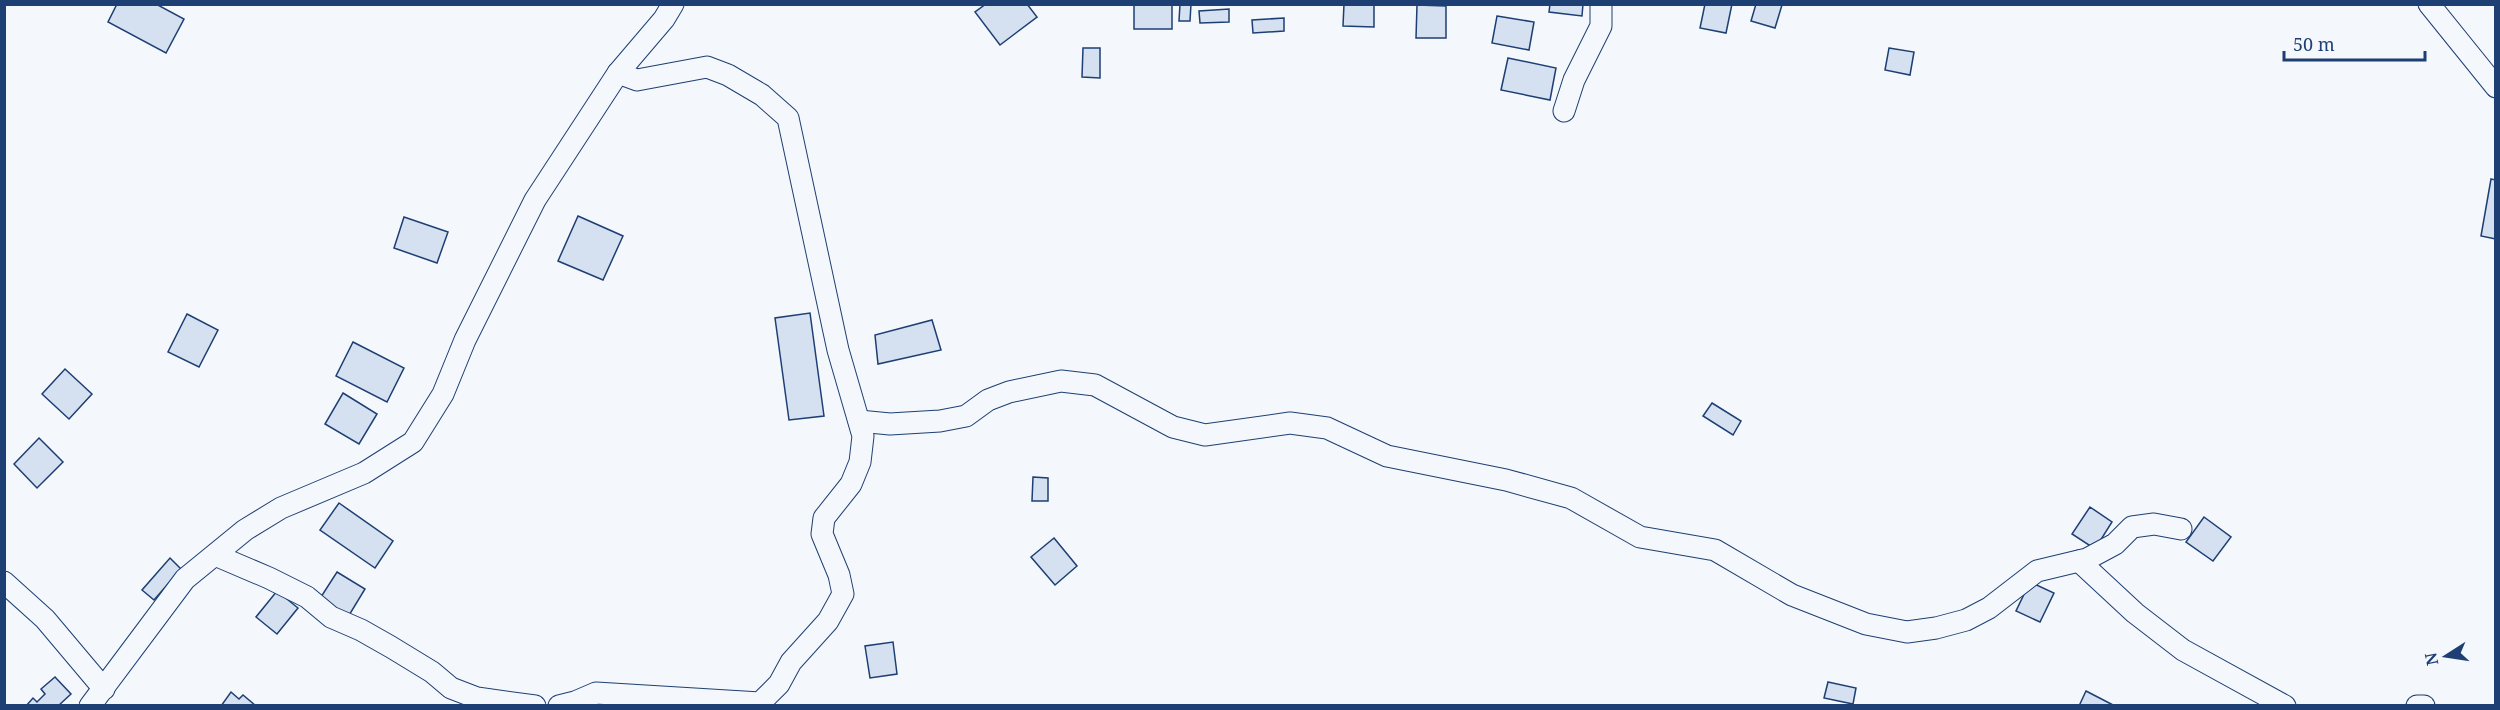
<svg xmlns="http://www.w3.org/2000/svg" width="2500" height="710" font-family="'Noto Serif',serif">
<style>
.building{fill:#d5e0f0;stroke:#1d3f73;stroke-width:1.5}
.lines{fill:none;stroke-linecap:round;stroke-linejoin:round}
.minor-casing{stroke:#1d3f73;stroke-width:23}
.minor{stroke:#f4f7fb;stroke-width:21}
</style>
<rect width="100%" height="100%" fill="#f4f7fb"/>
<g class="building">
<path d="M 117,4 L 156,4 L 184,19 L 166,53 L 108,22 Z"/>
<path d="M 986,4 L 1027,4 L 1037,17 L 1000,45 L 975,12 Z"/>
<rect x="1134" y="4" width="38" height="25"/>
<path d="M 1180,4 L 1191,4 L 1190,21 L 1179,21 Z"/>
<path d="M 1344,4 L 1374,4 L 1374,27 L 1343,26 Z"/>
<path d="M 1550,4 L 1583,4 L 1582,16 L 1549,12 Z"/>
<path d="M 1705,4 L 1732,4 L 1726,33 L 1700,28 Z"/>
<path d="M 1756,4 L 1782,5 L 1775,28 L 1751,21 Z"/>
<path d="M 1417,5 L 1446,6 L 1446,38 L 1416,38 Z"/>
<path d="M 1229,9 L 1229,22 L 1200,23 L 1199,11 Z"/>
<path d="M 1497,16 L 1534,22 L 1529,50 L 1492,43 Z"/>
<path d="M 1284,18 L 1284,31 L 1253,33 L 1252,20 Z"/>
<path d="M 1083,48 L 1100,48 L 1100,78 L 1082,77 Z"/>
<path d="M 1889,48 L 1914,52 L 1910,75 L 1885,70 Z"/>
<path d="M 1508,58 L 1556,68 L 1550,100 L 1501,90 Z"/>
<path d="M 2491,179 L 2496,180 L 2496,239 L 2481,236 Z"/>
<path d="M 578,216 L 623,236 L 603,280 L 558,261 Z"/>
<path d="M 404,217 L 448,232 L 437,263 L 394,248 Z"/>
<path d="M 810,313 L 824,416 L 789,420 L 775,318 Z"/>
<path d="M 187,314 L 218,330 L 199,367 L 168,352 Z"/>
<path d="M 932,320 L 941,350 L 878,364 L 875,335 Z"/>
<path d="M 353,342 L 404,368 L 387,402 L 336,376 Z"/>
<path d="M 65,369 L 92,394 L 69,419 L 42,394 Z"/>
<path d="M 343,393 L 377,414 L 359,444 L 325,424 Z"/>
<path d="M 1712,403 L 1741,421 L 1733,435 L 1703,416 Z"/>
<path d="M 39,438 L 63,462 L 37,488 L 14,464 Z"/>
<path d="M 1033,477 L 1048,478 L 1048,501 L 1032,501 Z"/>
<path d="M 339,503 L 393,541 L 375,568 L 320,530 Z"/>
<path d="M 2090,507 L 2112,522 L 2095,549 L 2072,534 Z"/>
<path d="M 2204,517 L 2231,537 L 2213,561 L 2186,542 Z"/>
<path d="M 1054,538 L 1077,566 L 1055,585 L 1031,557 Z"/>
<path d="M 170,558 L 181,569 L 154,600 L 142,590 Z"/>
<path d="M 337,572 L 365,589 L 348,617 L 319,600 Z"/>
<path d="M 2030,582 L 2054,593 L 2040,622 L 2016,611 Z"/>
<path d="M 277,591 L 298,608 L 277,634 L 256,617 Z"/>
<path d="M 893,642 L 897,674 L 870,678 L 865,646 Z"/>
<path d="M 55,677 L 71,694 L 58,706 L 26,706 L 33,698 L 37,702 L 45,694 L 41,689 Z"/>
<path d="M 1828,682 L 1856,688 L 1853,704 L 1824,698 Z"/>
<path d="M 2086,691 L 2115,706 L 2079,706 Z"/>
<path d="M 231,692 L 239,699 L 243,695 L 256,706 L 221,706 Z"/>
</g>
<g class="lines">
<defs>
<g id="minor">
<path d="M 2429,4 L 2496,87"/>
<path d="M 1564,111 L 1574,80 L 1601,26 L 1601,4"/>
<path d="M 859,421 L 890,424 L 940,421 L 966,416 L 988,400 L 1009,392 L 1061,381 L 1095,385 L 1173,427 L 1205,435 L 1290,423 L 1327,428 L 1387,456 L 1506,480 L 1571,498 L 1640,537 L 1715,550 L 1792,595 L 1866,624 L 1907,632 L 1936,628 L 1966,620 L 1989,608 L 2037,571 L 2087,559 L 2115,544 L 2132,527 L 2154,524 L 2181,529"/>
<path d="M 215,555 L 269,578 L 307,597 L 331,617 L 361,630 L 391,647 L 432,672 L 451,688 L 477,698 L 535,706"/>
<path d="M 2079,561 L 2135,613 L 2183,650 L 2285,706"/>
<path d="M 4,582 L 45,619 L 104,689"/>
<path d="M 90,706 L 185,579 L 245,530 L 281,508 L 364,473 L 413,442 L 443,394 L 465,340 L 535,200 L 618,73 L 664,19 L 673,4"/>
<path d="M 559,706 L 575,702 L 596,693 L 760,703 L 779,684 L 791,662 L 828,621 L 843,594 L 839,575 L 822,534 L 824,518 L 851,484 L 860,462 L 863,436 L 838,350 L 788,118 L 762,95 L 728,75 L 707,67 L 637,80 L 618,73"/>
<path d="M 2417,706 L 2424,706"/>
</g>
</defs>
<use href="#minor" class="minor-casing"/>
<use href="#minor" class="minor"/>
</g>
<rect width="2500" height="710" fill="none" stroke="#1d3f73" stroke-width="12"/>
<g transform="translate(2446 656) rotate(258)" stroke="#f4f7fb" stroke-width="4.5" paint-order="stroke">
<path d="M0-4.5L10 22L0 15L-10 22Z" fill="#1d3f73"/>
<text y="-9" font-size="16" font-weight="bold" text-anchor="middle" fill="#1d3f73">N</text>
</g>
<path d="M2284 51v9h141v-9" fill="none" stroke="#1d3f73" stroke-width="3"/>
<text x="2293" y="51" font-size="18" fill="#1d3f73" stroke="#f4f7fb" stroke-width="4.5" paint-order="stroke">50 m</text>
</svg>
